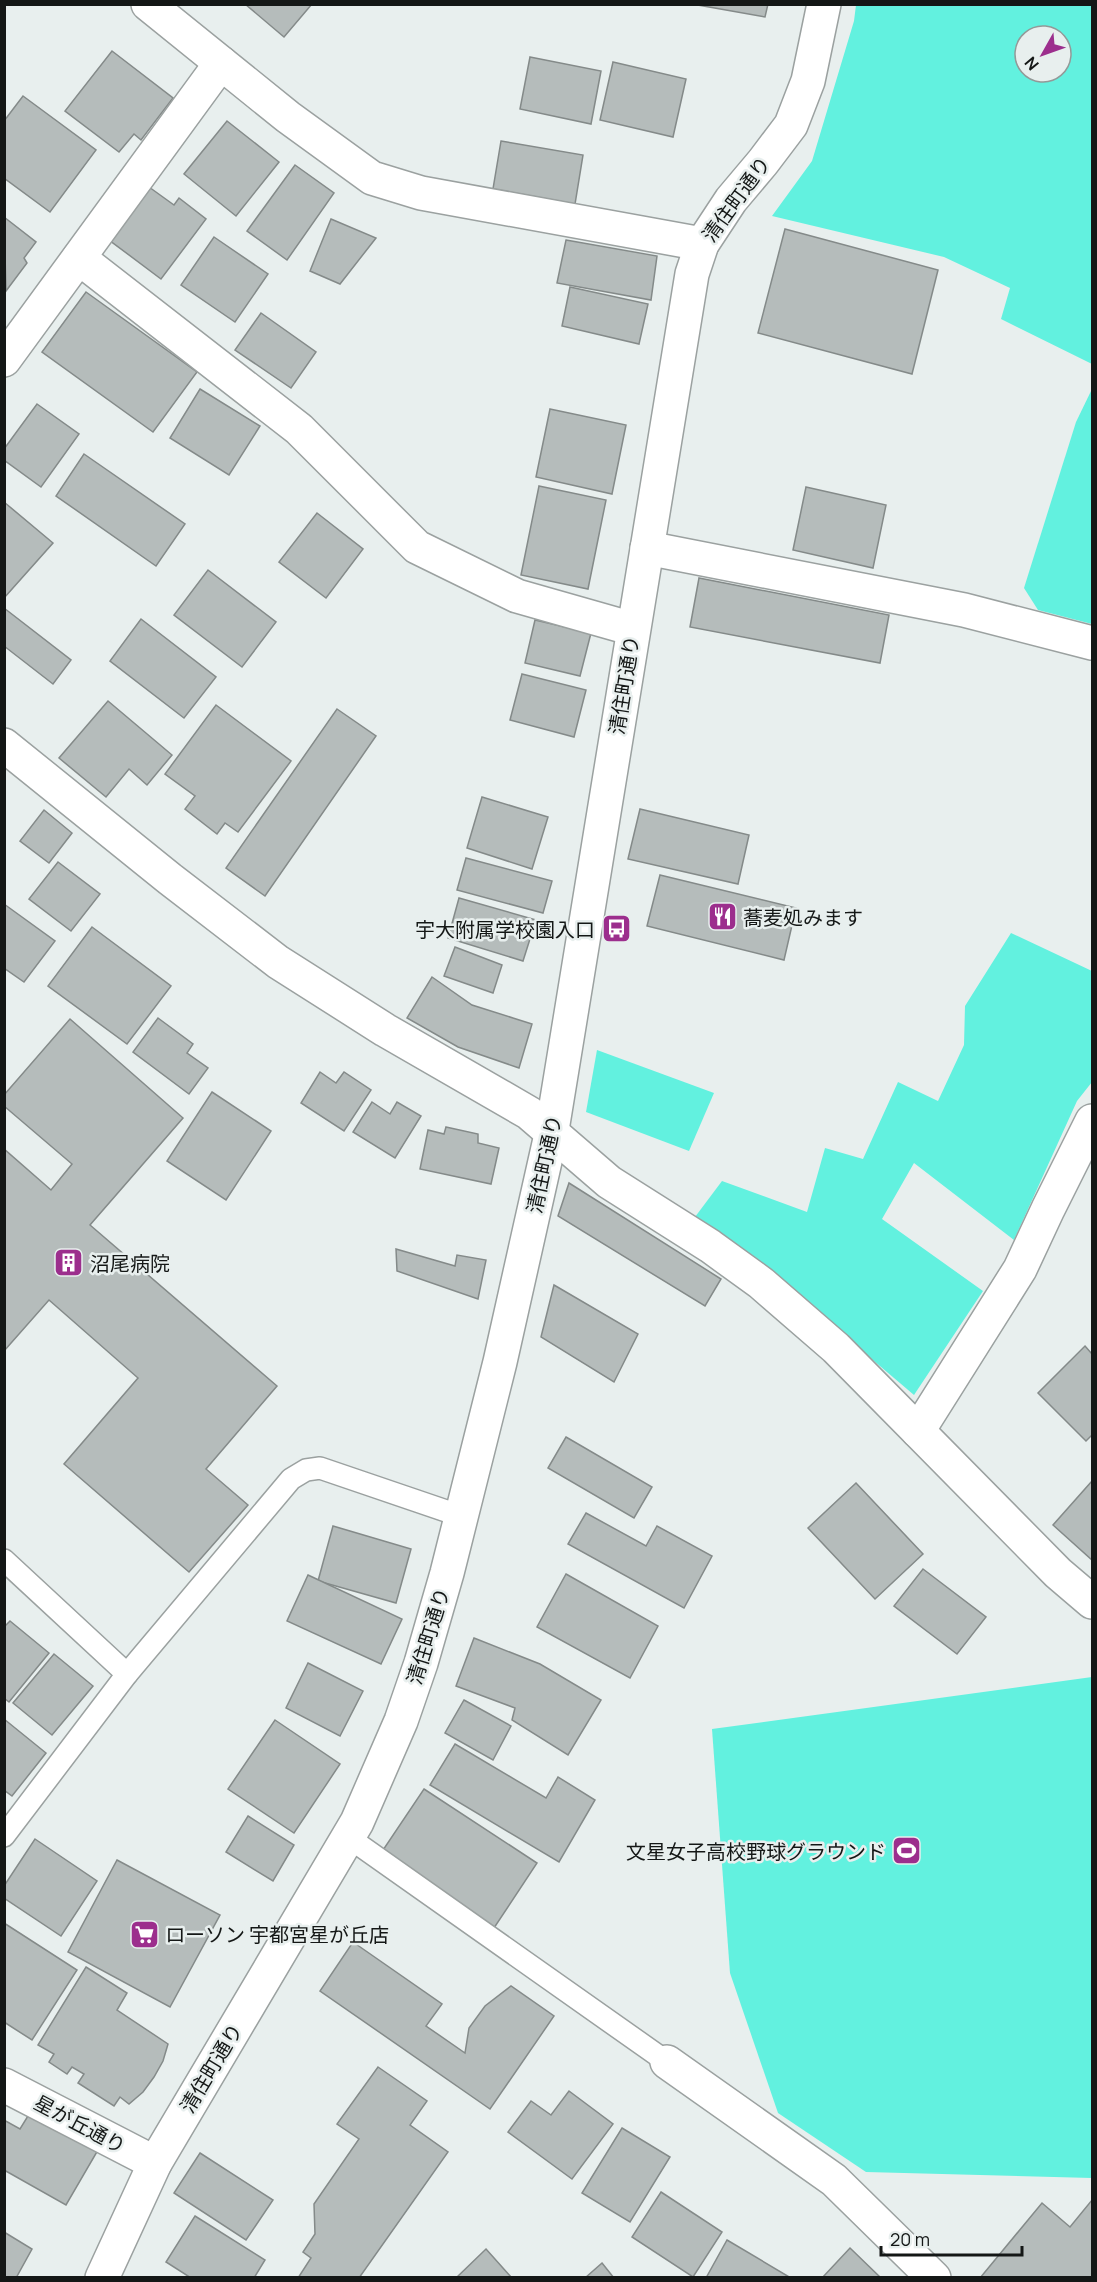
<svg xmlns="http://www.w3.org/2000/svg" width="1097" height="2282" font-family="Manrope,'Noto Sans JP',sans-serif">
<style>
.green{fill:#62f1df;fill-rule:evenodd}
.building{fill:#b5bcbb;stroke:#848a89;stroke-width:1.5}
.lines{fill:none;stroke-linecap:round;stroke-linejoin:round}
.service-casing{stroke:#9ba1a0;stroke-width:24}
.minor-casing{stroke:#9ba1a0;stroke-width:36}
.tertiary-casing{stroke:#9ba1a0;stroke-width:36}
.service{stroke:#fff;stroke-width:21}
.minor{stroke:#fff;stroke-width:33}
.tertiary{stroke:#fff;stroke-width:33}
.labels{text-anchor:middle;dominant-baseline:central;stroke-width:5;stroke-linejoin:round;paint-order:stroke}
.street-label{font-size:20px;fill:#141716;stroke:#e8efee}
.poi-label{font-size:20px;fill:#141716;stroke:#e8efee;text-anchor:start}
</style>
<rect width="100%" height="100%" fill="#e8efee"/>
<g class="green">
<path d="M 856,5 L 1092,5 L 1092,364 L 1001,319 L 1010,288 L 944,257 L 772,216 L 812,161 L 854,21 ZM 1025,36 L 1061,36 L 1061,72 L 1025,72 Z"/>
<path d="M 1092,389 L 1092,624 L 1038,610 L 1024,588 L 1076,422 Z"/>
<path d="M 1011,933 L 1092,971 L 1092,1082 L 1077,1101 L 1014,1240 L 914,1163 L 882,1219 L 983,1291 L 914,1395 L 781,1282 L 695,1217 L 722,1181 L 807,1212 L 825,1148 L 863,1159 L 898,1082 L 938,1101 L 964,1045 L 965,1006 Z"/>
<path d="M 597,1050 L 714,1093 L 689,1151 L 586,1112 Z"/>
<path d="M 1092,1677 L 1092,2178 L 866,2172 L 778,2113 L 730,1973 L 712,1729 Z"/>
</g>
<g class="building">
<path d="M 245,4 L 312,4 L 284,37 Z"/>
<path d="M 692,4 L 768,4 L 765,17 Z"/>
<path d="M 112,51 L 173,98 L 141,140 L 134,134 L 119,152 L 65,111 Z"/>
<path d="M 530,57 L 601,71 L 591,124 L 520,109 Z"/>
<path d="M 613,62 L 686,79 L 673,137 L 600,120 Z"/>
<path d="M 23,96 L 96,150 L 50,212 L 4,178 L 4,121 Z"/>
<path d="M 227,121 L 279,162 L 236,216 L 184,174 Z"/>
<path d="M 501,141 L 583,155 L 575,204 L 493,189 Z"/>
<path d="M 295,165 L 334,193 L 287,260 L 247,231 Z"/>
<path d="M 149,187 L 174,205 L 179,198 L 206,219 L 161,279 L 109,240 Z"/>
<path d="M 4,217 L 36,242 L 24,258 L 27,263 L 6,291 Z"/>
<path d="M 331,219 L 376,238 L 340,284 L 310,271 Z"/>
<path d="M 785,229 L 938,270 L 912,374 L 758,333 Z"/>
<path d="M 214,237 L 268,274 L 235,322 L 181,285 Z"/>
<path d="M 566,240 L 657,256 L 651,300 L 557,283 Z"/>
<path d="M 570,287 L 648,304 L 639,344 L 562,326 Z"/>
<path d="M 86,292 L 197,372 L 153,432 L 42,352 Z"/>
<path d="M 261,313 L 316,352 L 291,388 L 235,350 Z"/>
<path d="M 200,389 L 260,426 L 229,475 L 170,438 Z"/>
<path d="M 37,404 L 79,434 L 41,487 L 4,460 L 4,449 Z"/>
<path d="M 550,409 L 626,425 L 612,494 L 536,477 Z"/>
<path d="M 84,454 L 185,524 L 156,566 L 56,496 Z"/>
<path d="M 539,486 L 606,500 L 588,589 L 521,575 Z"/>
<path d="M 806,487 L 886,505 L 873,568 L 793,550 Z"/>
<path d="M 4,502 L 53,543 L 4,598 Z"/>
<path d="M 317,513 L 363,549 L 326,598 L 279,562 Z"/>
<path d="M 208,570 L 276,622 L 242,667 L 174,615 Z"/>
<path d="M 699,578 L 889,615 L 880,663 L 690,627 Z"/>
<path d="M 4,608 L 71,660 L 53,684 L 4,646 Z"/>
<path d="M 141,619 L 216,677 L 184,718 L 110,661 Z"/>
<path d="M 535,620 L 591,633 L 580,676 L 525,663 Z"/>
<path d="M 522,674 L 586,690 L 574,737 L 510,720 Z"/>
<path d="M 108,701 L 172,755 L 147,785 L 129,769 L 106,797 L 59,758 Z"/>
<path d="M 216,705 L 291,761 L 238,832 L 225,823 L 217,834 L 185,809 L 195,796 L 165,774 Z"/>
<path d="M 337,709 L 376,736 L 265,896 L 226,868 Z"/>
<path d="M 482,797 L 548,817 L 532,869 L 467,848 Z"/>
<path d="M 640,809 L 749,835 L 738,884 L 628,859 Z"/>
<path d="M 44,810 L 72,833 L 49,863 L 20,841 Z"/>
<path d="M 466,858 L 552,881 L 543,913 L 457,890 Z"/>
<path d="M 58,862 L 100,894 L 71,931 L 29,899 Z"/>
<path d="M 660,875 L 796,908 L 784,960 L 647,926 Z"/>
<path d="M 459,898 L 536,920 L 523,961 L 448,938 Z"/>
<path d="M 4,904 L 55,941 L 24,982 L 4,968 Z"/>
<path d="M 92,927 L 171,986 L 127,1044 L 48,986 Z"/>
<path d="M 455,947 L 502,965 L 493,993 L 444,976 Z"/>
<path d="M 432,977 L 472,1005 L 532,1024 L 519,1068 L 458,1047 L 407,1018 Z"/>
<path d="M 158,1018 L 193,1044 L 187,1053 L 208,1068 L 189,1094 L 133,1052 Z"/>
<path d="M 70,1019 L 183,1118 L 90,1225 L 277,1386 L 206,1469 L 248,1505 L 189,1572 L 64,1464 L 138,1378 L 49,1300 L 4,1351 L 4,1149 L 51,1190 L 72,1164 L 4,1106 L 4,1095 Z"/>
<path d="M 320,1072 L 336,1083 L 344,1072 L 371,1090 L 344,1131 L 301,1103 Z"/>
<path d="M 212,1092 L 271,1131 L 226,1200 L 167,1161 Z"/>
<path d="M 372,1102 L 390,1114 L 397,1102 L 421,1116 L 395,1158 L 353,1132 Z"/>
<path d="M 446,1127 L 478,1134 L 478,1143 L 499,1148 L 491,1184 L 420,1169 L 428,1130 L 444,1134 Z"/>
<path d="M 569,1183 L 721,1279 L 705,1306 L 558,1216 Z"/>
<path d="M 396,1249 L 455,1266 L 457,1255 L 486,1260 L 478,1299 L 397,1271 Z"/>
<path d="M 554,1285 L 638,1334 L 614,1382 L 541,1337 Z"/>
<path d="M 1085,1346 L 1092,1354 L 1092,1435 L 1086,1441 L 1038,1393 Z"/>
<path d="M 566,1437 L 652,1487 L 634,1518 L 548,1468 Z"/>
<path d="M 1092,1481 L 1092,1560 L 1053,1525 Z"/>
<path d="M 856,1483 L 923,1554 L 875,1599 L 808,1528 Z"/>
<path d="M 586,1513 L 646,1546 L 657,1526 L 712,1556 L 684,1608 L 568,1544 Z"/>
<path d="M 333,1526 L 411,1549 L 396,1603 L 318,1581 Z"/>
<path d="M 923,1569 L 986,1617 L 957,1654 L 894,1606 Z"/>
<path d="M 566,1574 L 658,1626 L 630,1678 L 537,1627 Z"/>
<path d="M 308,1575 L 402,1619 L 381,1664 L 287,1621 Z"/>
<path d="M 10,1621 L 49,1653 L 9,1702 L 4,1698 L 4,1627 Z"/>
<path d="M 474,1638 L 540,1664 L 601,1700 L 568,1755 L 512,1720 L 515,1708 L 456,1686 Z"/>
<path d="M 54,1654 L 93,1686 L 52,1735 L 13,1703 Z"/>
<path d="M 308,1663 L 363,1691 L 340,1736 L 286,1708 Z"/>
<path d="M 464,1700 L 511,1726 L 493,1760 L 445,1733 Z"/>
<path d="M 4,1719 L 46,1753 L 12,1796 L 4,1790 Z"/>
<path d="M 275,1720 L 340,1764 L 294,1833 L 228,1789 Z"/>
<path d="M 455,1744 L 546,1798 L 558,1777 L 595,1800 L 559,1862 L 430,1785 Z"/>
<path d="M 424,1789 L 537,1863 L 494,1928 L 381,1853 Z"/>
<path d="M 248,1816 L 294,1845 L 273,1881 L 226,1852 Z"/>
<path d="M 35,1839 L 97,1881 L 61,1936 L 4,1898 L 4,1886 Z"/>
<path d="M 117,1860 L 220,1915 L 170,2007 L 68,1952 Z"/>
<path d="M 4,1923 L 77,1970 L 32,2040 L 4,2022 Z"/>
<path d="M 353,1942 L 442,2004 L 426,2026 L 465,2053 L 469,2028 L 485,2006 L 511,1986 L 554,2016 L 490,2109 L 320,1991 Z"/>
<path d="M 86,1967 L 127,1993 L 117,2010 L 168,2044 L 163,2061 L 154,2077 L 143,2092 L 129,2104 L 120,2097 L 114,2106 L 78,2083 L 84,2074 L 72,2067 L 67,2074 L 49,2062 L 54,2054 L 38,2045 Z"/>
<path d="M 378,2067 L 427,2101 L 410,2125 L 448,2152 L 359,2278 L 298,2278 L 311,2258 L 303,2252 L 315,2234 L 314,2204 L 359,2139 L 337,2124 Z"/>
<path d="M 569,2091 L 613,2124 L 572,2179 L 508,2132 L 531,2101 L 551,2115 Z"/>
<path d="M 31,2111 L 98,2150 L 66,2205 L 4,2170 L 4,2120 L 20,2129 Z"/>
<path d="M 622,2128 L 670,2157 L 630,2222 L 582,2193 Z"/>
<path d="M 200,2153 L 273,2200 L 246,2240 L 174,2193 Z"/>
<path d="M 661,2192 L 722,2232 L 693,2277 L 632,2237 Z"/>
<path d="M 1092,2200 L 1092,2278 L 980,2278 L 1042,2203 L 1070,2227 Z"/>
<path d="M 195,2216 L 265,2260 L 254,2278 L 191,2278 L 166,2262 Z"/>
<path d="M 4,2232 L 32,2249 L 16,2278 L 4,2278 Z"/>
<path d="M 727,2240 L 791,2278 L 706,2278 Z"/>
<path d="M 850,2248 L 881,2278 L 822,2278 Z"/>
<path d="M 486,2249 L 512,2278 L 456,2278 Z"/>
<path d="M 602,2263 L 614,2278 L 585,2278 Z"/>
</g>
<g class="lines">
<defs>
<g id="service">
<path d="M 4,1560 L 127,1674 L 4,1836"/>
<path d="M 127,1674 L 291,1479 L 306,1470 L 320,1468 L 461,1516"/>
<path d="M 348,1837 L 667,2062"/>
</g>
<g id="minor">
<path d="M 148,4 L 288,117 L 372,178 L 421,193 L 702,244"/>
<path d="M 79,258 L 299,429 L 417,547 L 517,596 L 633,629"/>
<path d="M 4,360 L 221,63"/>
<path d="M 647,548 L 964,610 L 1092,643"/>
<path d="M 4,745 L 170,879 L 278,962 L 385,1030 L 529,1113 L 609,1182 L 710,1246 L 761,1283 L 836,1348 L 1058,1573 L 1092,1602"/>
<path d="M 918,1431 L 1020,1269 L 1048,1209 L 1092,1121"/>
<path d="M 667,2062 L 834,2180 L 934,2278"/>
</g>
<g id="tertiary">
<path d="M 4,2085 L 155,2163"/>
<path d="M 102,2278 L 155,2163 L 357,1822 L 401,1721 L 421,1663 L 447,1573 L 500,1362 L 552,1130 L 692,274 L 702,244 L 731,200 L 763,162 L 791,125 L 808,81 L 824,4"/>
</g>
</defs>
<use href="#service" class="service-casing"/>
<use href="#minor" class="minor-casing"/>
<use href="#tertiary" class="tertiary-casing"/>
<use href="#service" class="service"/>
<use href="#minor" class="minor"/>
<use href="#tertiary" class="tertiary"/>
</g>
<defs>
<symbol id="restaurant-square" viewBox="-11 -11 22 22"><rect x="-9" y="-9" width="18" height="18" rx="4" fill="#9c2e8d" stroke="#e8efee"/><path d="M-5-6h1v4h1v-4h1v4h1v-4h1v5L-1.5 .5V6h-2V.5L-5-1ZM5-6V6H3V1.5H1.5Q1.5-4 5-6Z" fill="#fff"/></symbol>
<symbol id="bus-square" viewBox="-11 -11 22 22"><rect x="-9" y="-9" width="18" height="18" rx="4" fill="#9c2e8d" stroke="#e8efee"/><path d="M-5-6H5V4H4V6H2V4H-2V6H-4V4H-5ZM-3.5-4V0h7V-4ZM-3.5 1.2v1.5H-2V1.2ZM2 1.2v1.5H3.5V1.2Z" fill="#fff"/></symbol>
<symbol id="building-square" viewBox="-11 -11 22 22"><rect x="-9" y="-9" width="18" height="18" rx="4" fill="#9c2e8d" stroke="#e8efee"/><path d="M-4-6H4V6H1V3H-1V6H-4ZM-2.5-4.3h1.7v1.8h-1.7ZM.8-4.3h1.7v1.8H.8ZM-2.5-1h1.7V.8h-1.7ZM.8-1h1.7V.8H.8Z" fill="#fff"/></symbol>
<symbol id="stadium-square" viewBox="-11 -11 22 22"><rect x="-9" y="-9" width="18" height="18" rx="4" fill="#9c2e8d" stroke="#e8efee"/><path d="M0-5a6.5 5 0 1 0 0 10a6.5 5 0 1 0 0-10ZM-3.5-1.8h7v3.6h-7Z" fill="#fff"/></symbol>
<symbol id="supermarket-square" viewBox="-11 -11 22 22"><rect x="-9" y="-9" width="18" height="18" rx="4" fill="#9c2e8d" stroke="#e8efee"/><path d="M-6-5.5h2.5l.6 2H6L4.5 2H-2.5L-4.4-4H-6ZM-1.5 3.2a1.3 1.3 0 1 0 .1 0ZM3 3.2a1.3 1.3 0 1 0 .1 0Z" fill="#fff"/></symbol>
</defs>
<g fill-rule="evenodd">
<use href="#restaurant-square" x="706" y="900" width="33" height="33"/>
<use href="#bus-square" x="600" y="912" width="33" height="33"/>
<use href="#building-square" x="52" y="1246" width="33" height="33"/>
<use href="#stadium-square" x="890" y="1834" width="33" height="33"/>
<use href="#supermarket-square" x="128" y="1918" width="33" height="33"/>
</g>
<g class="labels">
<g class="street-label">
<text transform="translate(736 199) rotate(-54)">清住町通り</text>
<text transform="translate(624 685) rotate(-81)">清住町通り</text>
<text transform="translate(544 1164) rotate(-78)">清住町通り</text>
<text transform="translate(428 1636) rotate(-73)">清住町通り</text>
<text transform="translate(211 2068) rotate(-59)">清住町通り</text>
<text transform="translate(80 2124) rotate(28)">星が丘通り</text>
</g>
<g class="poi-label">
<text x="743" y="917">蕎麦処みます</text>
<text x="595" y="929" text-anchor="end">宇大附属学校園入口</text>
<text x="90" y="1263">沼尾病院</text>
<text x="886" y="1851" text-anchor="end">文星女子高校野球グラウンド</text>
<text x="165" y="1934">ローソン 宇都宮星が丘店</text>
</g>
</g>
<rect width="1097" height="2282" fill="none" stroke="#141716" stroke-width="12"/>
<g transform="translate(1043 54) rotate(230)"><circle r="28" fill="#e8efee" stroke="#939998" stroke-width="1.5"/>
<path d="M0-4.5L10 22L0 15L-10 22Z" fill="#9c2e8d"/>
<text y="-9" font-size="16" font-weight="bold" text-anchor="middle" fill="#141716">N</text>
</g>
<path d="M881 2246v9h141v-9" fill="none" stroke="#141716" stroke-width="3"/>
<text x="890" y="2246" font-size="18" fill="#141716" stroke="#e8efee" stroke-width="4.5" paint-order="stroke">20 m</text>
</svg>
